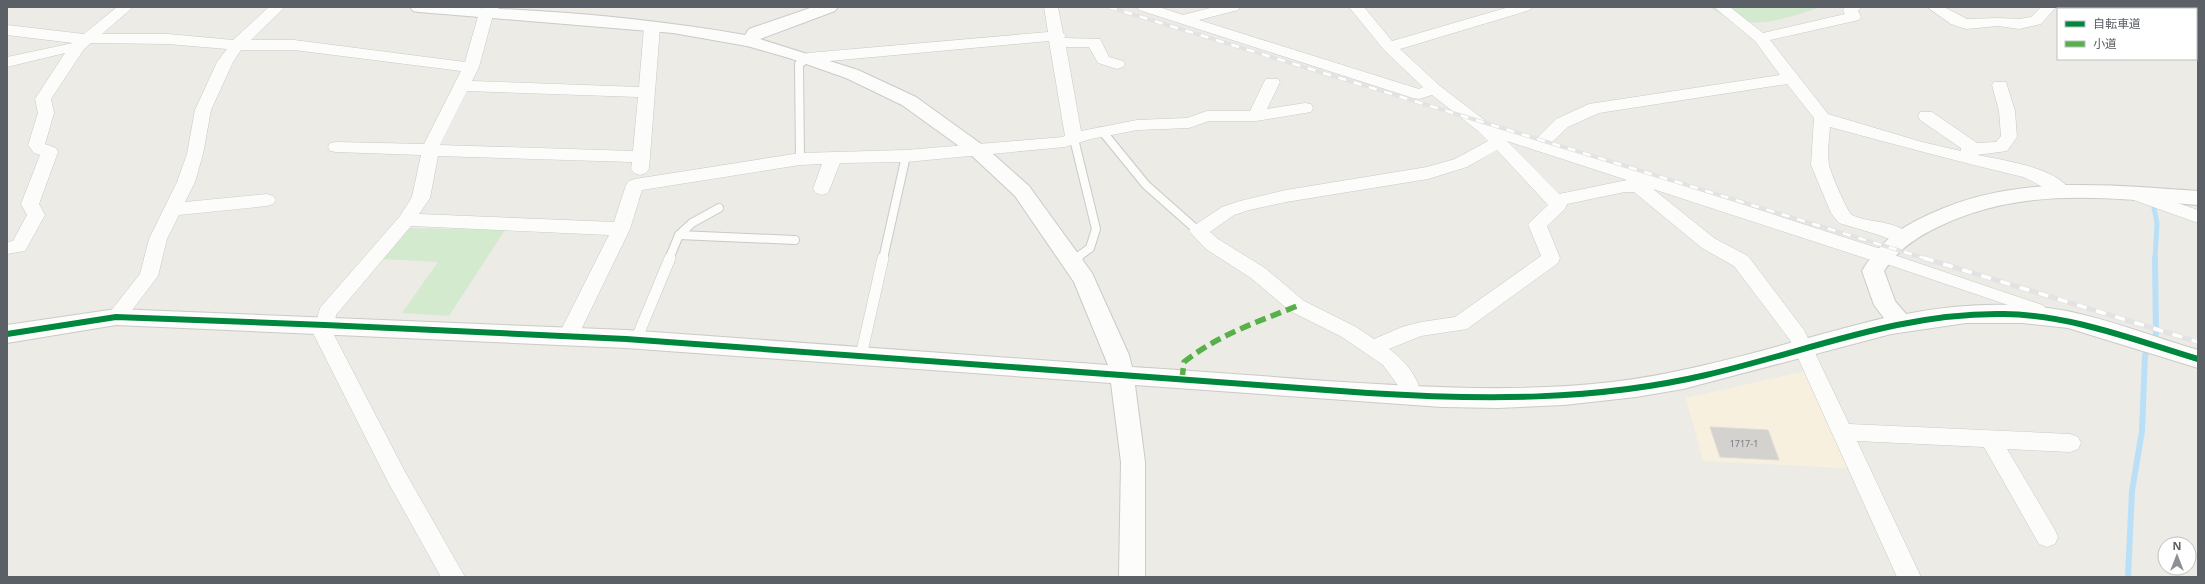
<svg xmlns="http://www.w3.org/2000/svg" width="2205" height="584" font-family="'Noto Sans','Noto Sans JP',sans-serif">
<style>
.commercial{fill:#f7f0df}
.green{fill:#d4eacf}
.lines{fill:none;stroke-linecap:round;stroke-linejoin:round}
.stream-far1{stroke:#bae0f8;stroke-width:5}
.stream{stroke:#bae0f8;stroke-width:6}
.building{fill:#d3d2cf;stroke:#dcdad6}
.lane-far1-casing{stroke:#c9c9c9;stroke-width:10}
.lane-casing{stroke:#c9c9c9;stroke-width:12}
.street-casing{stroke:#c9c9c9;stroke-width:1}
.secondary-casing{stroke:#cacaca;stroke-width:2}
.lane-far1{stroke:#fcfcfb;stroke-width:8}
.lane{stroke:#fcfcfb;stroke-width:11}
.street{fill:#fcfcfb;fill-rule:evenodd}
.secondary{fill:#fcfcfb;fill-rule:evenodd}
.rail-far1-casing{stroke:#e3e3e3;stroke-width:4}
.rail-casing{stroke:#e3e3e3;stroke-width:5}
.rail-far1{stroke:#fff;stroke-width:2.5;stroke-dasharray:8;stroke-linecap:butt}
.rail{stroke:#fff;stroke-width:3.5;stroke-dasharray:10;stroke-linecap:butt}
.quiet-far1{stroke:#58b04a;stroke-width:4.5;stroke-dasharray:8 4.5;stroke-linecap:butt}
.quiet{stroke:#58b04a;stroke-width:5.5;stroke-dasharray:11 5.5;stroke-linecap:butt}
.cycleway-casing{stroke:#fff;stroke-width:9}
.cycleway{stroke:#00873e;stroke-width:6}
.labels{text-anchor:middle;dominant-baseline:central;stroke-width:3.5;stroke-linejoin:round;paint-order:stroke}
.number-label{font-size:9px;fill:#7a7e81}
</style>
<rect width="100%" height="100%" fill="#edebe6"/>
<path class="commercial" d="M 1818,368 L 1863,469 L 1703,461 L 1686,398 Z"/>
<g class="green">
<path d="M 1710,7 L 1820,7 C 1782,20 1746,34 1710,7 Z"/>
<path d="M 406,228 L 505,230 L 449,316 L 402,313 L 438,262 L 382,259 Z"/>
</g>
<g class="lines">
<path class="stream-far1" d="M 2154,208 L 2157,223 L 2155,259"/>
<path class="stream" d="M 2128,577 L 2132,491 L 2142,431 L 2145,355 L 2156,334 L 2155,258"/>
</g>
<path class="building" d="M 1710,427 L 1768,430 L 1779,460 L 1720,457 Z"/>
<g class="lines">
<defs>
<g id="lane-far1">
<path d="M 1102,131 L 1146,185 L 1198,231"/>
<path d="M 1074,139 L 1096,229 L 1090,248 L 1075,259"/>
<path d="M 800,159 L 799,64 L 808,58"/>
<path d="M 679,235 L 795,240"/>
<path d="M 1881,256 L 1889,259"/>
<path d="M 669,259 L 679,235 L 692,223 L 719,208"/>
<path d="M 883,259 L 906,156"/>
</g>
<g id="lane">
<path d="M 1886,258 L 2040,310"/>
<path d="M 1072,261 L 1077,258"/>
<path d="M 636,340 L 670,258"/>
<path d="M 861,356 L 883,258"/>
</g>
<g id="street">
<path d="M 117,7 L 133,7 L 102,34 L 168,34 L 233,40 L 269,7 L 285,7 L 251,40 L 294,40 L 465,62 L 479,13 L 484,7 L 500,7 L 493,15 L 479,67 L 472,81 L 639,87 L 644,27 L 647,24 L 657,24 L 660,27 L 649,169 L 646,173 L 640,175 L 634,173 L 631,169 L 632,162 L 438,156 L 430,198 L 419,214 L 614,222 L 626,185 L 629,181 L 635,179 L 800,153 L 906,150 L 1063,137 L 1065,136 L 1049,41 L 808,63 L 803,61 L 800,58 L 803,55 L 808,53 L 1048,32 L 1044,7 L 1058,7 L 1063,33 L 1066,36 L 1064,38 L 1100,39 L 1109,57 L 1123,61 L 1125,64 L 1123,67 L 1117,69 L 1098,63 L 1089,47 L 1066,47 L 1081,131 L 1137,120 L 1187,118 L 1207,111 L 1250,111 L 1264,82 L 1266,79 L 1278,79 L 1280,82 L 1267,109 L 1305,103 L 1311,104 L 1313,108 L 1311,112 L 1305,113 L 1256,121 L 1209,121 L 1189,128 L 1137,130 L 1091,139 L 1065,147 L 906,162 L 840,163 L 828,193 L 822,195 L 816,193 L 813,189 L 822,164 L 800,165 L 642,190 L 630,229 L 578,336 L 575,341 L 568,343 L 561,341 L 558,336 L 609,235 L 411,226 L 336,315 L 333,333 L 404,470 L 465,577 L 441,577 L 388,482 L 313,333 L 320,308 L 400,216 L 412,197 L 421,155 L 336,152 L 330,151 L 328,147 L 330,143 L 336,142 L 424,144 L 461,71 L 294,50 L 241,50 L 233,62 L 211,110 L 203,154 L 195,182 L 185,202 L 267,194 L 273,196 L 276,200 L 273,204 L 267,206 L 179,215 L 167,239 L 158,276 L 123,322 L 116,324 L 109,322 L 106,317 L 140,274 L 149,239 L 177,182 L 187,154 L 195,110 L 217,62 L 227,49 L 168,44 L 91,43 L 84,49 L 51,99 L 54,113 L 45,144 L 56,148 L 58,152 L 39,204 L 45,215 L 25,251 L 7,254 L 7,242 L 13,241 L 27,215 L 21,204 L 40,155 L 34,153 L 28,145 L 38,113 L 35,99 L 65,53 L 7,67 L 7,57 L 73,43 L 7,35 L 7,25 L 84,34 ZM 467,91 L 638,97 L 633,151 L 440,145 Z"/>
<path d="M 1137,7 L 1159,7 L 1183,15 L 1214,7 L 1240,7 L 1238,10 L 1199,20 L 1419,89 L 1423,87 L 1384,50 L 1349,7 L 1364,7 L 1392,41 L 1509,7 L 1532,7 L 1530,10 L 1400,49 L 1440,86 L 1491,125 L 1536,139 L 1556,119 L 1589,104 L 1780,75 L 1755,41 L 1714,7 L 1730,7 L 1763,33 L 1845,14 L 1843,10 L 1845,7 L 1861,7 L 1858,11 L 1861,17 L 1859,20 L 1770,40 L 1828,114 L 1922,142 L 1961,151 L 1961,148 L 1920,120 L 1918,116 L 1920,112 L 1932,112 L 1977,143 L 1996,142 L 2001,136 L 1999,111 L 1992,85 L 1994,82 L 2006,82 L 2015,111 L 2017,137 L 2007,151 L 1977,155 C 2001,160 2055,167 2069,189 L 2066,193 C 2052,197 2036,180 2019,176 C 1956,161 1893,144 1830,127 C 1829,139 1827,153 1829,165 C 1830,171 1847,212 1852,215 C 1869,224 1900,219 1911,238 L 1908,243 L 1902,244 L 1879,235 L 1839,223 L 1831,213 L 1811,165 L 1814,118 L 1787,84 L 1599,113 L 1568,127 L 1551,143 L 1887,251 L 1889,256 L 1887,261 L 1880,263 L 1653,189 L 1714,238 L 1748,256 L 1804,330 L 1849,424 L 2070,434 L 2078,437 L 2081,443 L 2078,449 L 2070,452 L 2007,449 L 2055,530 L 2058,537 L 2055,544 L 2047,547 L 2039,544 L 1984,447 L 1857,441 L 1921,577 L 1897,577 L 1790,340 L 1734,266 L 1702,248 L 1634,192 L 1625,192 L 1567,204 L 1565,209 L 1547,226 L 1560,258 L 1558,263 L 1467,329 L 1421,336 L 1389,349 C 1402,358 1427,384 1418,401 L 1411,403 L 1404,401 L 1399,387 L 1383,365 L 1342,337 L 1290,311 L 1251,278 L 1206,249 L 1189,231 L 1192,227 L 1222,207 L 1240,201 L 1286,190 L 1427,167 L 1455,159 L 1488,141 L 1478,131 L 1432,95 L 1419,99 L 1413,98 L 1139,10 ZM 1507,141 L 1627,180 L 1559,194 ZM 1497,150 L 1548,205 L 1528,224 L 1541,256 L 1455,317 L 1421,322 L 1402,327 L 1374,339 L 1356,327 L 1304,301 L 1265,268 L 1218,239 L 1210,232 L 1234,215 L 1249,210 L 1286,202 L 1428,179 L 1467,167 Z"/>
<path d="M 1927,7 L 1944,7 L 1967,19 L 1998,18 L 2019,19 L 2031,17 L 2041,7 L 2056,7 L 2041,24 L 2019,29 L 1998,26 L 1966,29 L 1951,24 Z"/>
<path d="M 2134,188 L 2198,210 L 2198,223 L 2128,198 L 2125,194 L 2128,190 Z"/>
</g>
<path id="secondary" d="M 410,7 C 522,7 634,16 745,35 L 749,29 L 813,7 L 838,7 L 835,11 L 760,39 L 858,70 L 916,97 L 984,146 L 1029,186 L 1092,273 L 1129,355 L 1132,367 C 1197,371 1261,376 1326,381 C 1422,387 1517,393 1612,382 C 1705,371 1793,340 1884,318 L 1874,305 L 1862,271 C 1878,243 1901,227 1930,214 C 2015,174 2107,185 2198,191 L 2198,205 C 2108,198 2024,186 1940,226 C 1918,236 1897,250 1884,271 L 1895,301 L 1906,314 C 1958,304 2014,301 2067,311 C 2111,320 2154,337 2198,350 L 2198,368 L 2068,328 L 2022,323 L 1966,323 L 1891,334 L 1683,389 L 1636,397 L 1564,405 L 1498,408 L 1442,407 L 1135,385 L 1145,462 L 1145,577 L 1119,577 L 1121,462 L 1111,383 L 626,348 L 116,325 L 7,343 L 7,325 L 116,309 L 626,330 L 1108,365 L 1074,282 L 1015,196 L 970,154 L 902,105 L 846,78 L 789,58 L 747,46 L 673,33 L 419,12 L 413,11 Z"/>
</defs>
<use href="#lane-far1" class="lane-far1-casing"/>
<use href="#lane" class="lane-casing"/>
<use href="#street" class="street-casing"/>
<use href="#secondary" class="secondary-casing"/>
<use href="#lane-far1" class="lane-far1"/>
<use href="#lane" class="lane"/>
<use href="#street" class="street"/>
<use href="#secondary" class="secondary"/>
<defs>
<path id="rail-far1" d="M 1109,7 L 1927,259"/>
<path id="rail" d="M 1924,258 L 2198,342"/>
</defs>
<use href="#rail-far1" class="rail-far1-casing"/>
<use href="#rail" class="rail-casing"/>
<use href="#rail-far1" class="rail-far1"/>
<use href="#rail" class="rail"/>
<g class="quiet-far1">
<path d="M 2150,7 L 2158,9"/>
<path d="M 2196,18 L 2198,18"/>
</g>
<path class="quiet" d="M 1182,379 L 1184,362 C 1218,335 1257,322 1297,306"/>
<defs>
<path id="cycleway" d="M 7,334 L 116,317 L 325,325 L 626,339 L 1368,393 C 1481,400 1595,401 1706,375 C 1806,352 1900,312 2004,314 C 2072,315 2134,340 2198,359"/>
</defs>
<use href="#cycleway" class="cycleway-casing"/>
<use href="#cycleway" class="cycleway"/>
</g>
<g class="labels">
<g class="number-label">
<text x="1744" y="443">1717-1</text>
</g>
</g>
<rect width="2205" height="584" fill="none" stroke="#5b6066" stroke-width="16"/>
<rect x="2057" y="8" width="140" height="52" fill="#ffffff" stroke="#bdbfc2"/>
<rect x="2065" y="21" width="20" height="6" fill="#00873e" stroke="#bdbfc2"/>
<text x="2093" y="28" font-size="12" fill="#5b6066">自転車道</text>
<rect x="2065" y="41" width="20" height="6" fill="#58b04a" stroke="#bdbfc2"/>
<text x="2093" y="48" font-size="12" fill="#5b6066">小道</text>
<g transform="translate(2177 556)"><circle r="19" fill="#ffffff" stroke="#bdbfc2"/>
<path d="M0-3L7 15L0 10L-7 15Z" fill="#8e9193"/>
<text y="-6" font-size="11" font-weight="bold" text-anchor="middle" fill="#5b6066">N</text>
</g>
</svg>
